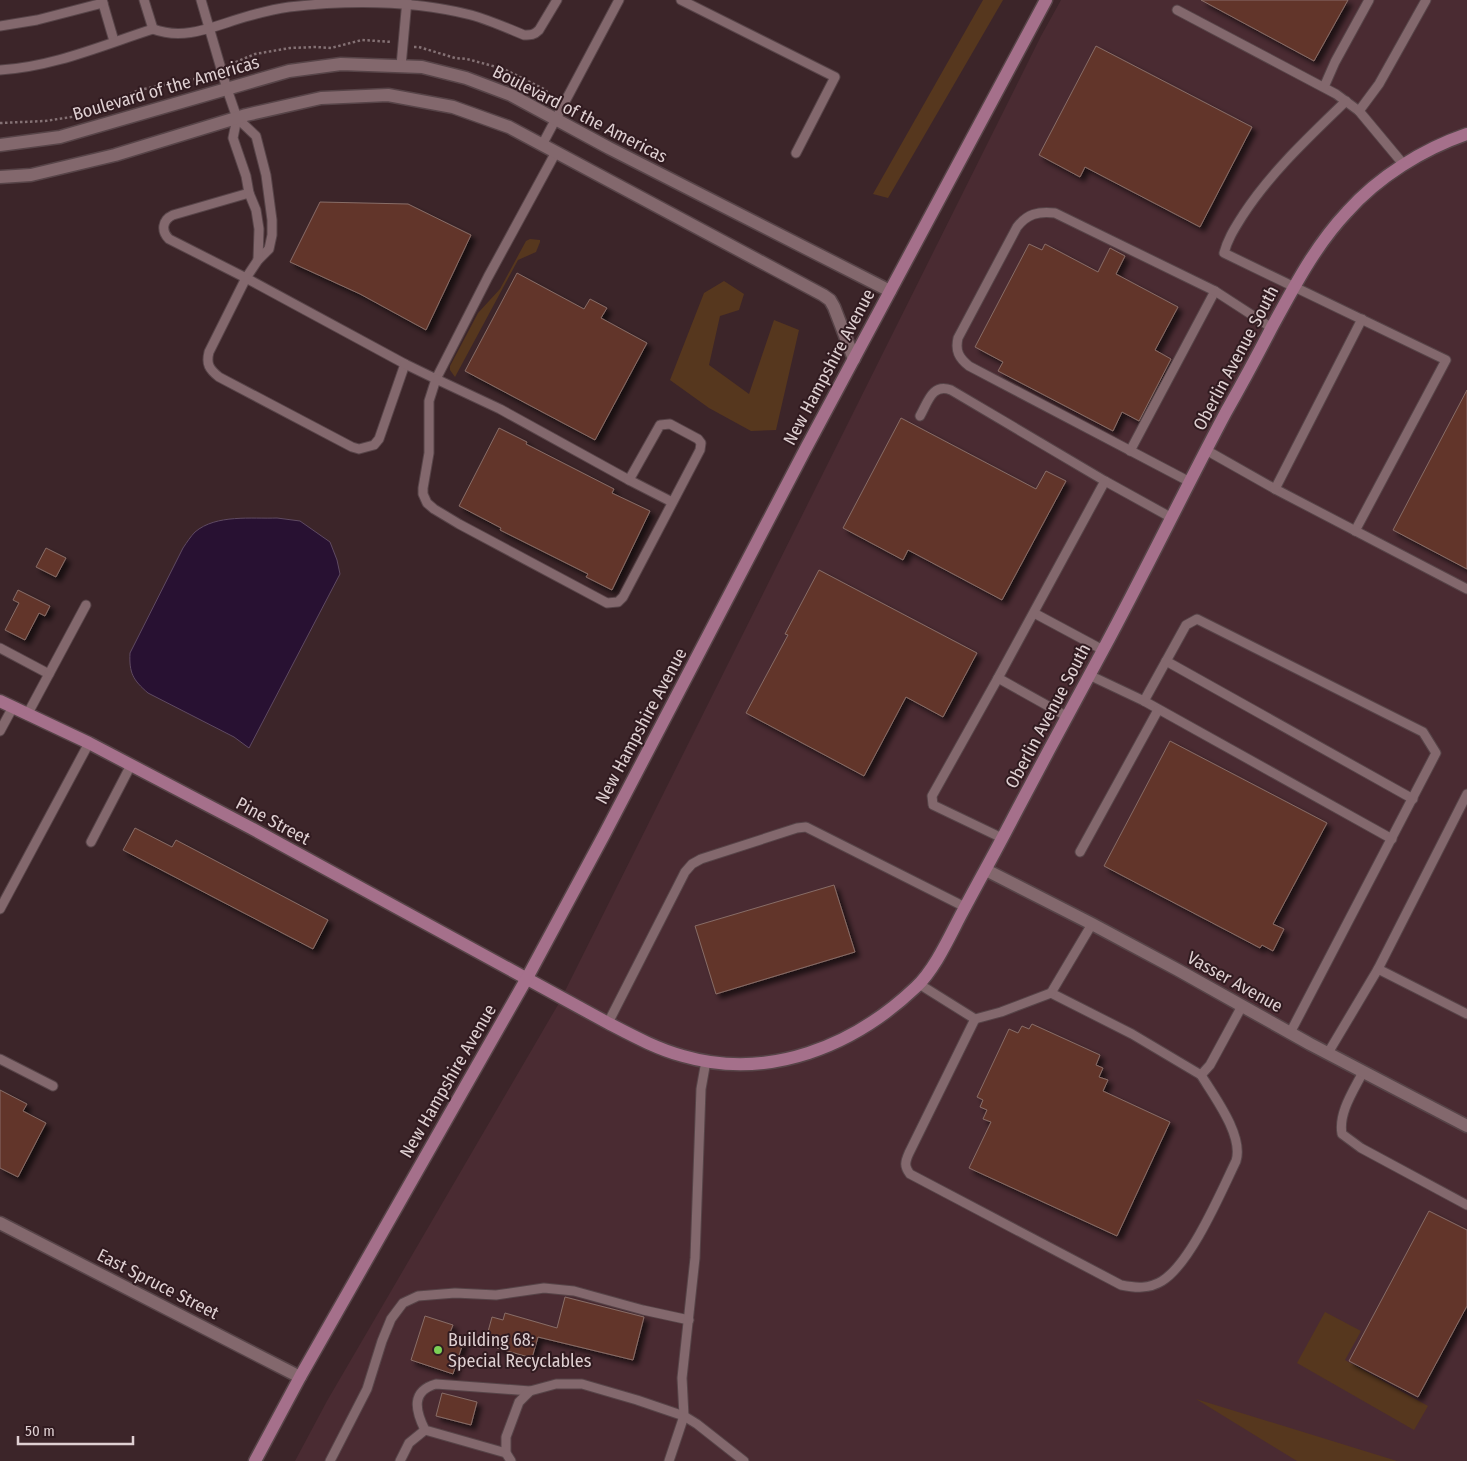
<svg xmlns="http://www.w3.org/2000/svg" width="1467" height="1461" font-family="'Fira Sans Condensed',sans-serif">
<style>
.built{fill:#4a2b32}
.green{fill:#56371e}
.water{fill:#281132;stroke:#5f4a62}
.building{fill:#62352b;stroke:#886d67;filter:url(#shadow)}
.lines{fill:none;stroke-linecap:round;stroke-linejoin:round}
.lane-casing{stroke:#574448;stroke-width:11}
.street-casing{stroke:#574448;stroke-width:15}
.secondary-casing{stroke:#574448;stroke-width:15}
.path{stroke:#847174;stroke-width:2.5;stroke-dasharray:2.5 2.5;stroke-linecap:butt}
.lane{stroke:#83686d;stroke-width:9}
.street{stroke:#83686d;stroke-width:12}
.secondary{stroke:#a5708b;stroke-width:12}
.poi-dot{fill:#7bd156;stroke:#311b20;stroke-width:2}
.labels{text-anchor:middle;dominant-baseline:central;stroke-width:4;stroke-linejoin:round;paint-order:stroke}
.street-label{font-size:18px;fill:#dfd0d2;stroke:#311b20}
.poi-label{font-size:18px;fill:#dfd0d2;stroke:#311b20;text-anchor:start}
</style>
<defs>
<filter id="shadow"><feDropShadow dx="4.5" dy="4.5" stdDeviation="2.5" flood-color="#0009"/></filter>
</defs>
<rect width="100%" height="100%" fill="#3c2529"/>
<path class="built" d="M 1061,0 L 1467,0 L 1467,1461 L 295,1461 L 327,1401 L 559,1003 L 1041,36 Z"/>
<g class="green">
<path d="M 983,0 L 1003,0 L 888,198 L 873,194 Z"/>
<path d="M 530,239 L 540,240 L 540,242 L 536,252 L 518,260 L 455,377 L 450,370 L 450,366 L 478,313 L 500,289 L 526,241 Z"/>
<path d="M 724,281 L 744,294 L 739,310 L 720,316 L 709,365 L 749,394 L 774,320 L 799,330 L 776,430 L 751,431 L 709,408 L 670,380 L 704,293 Z"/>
<path d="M 1325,1312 L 1361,1331 L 1345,1360 L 1428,1406 L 1414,1430 L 1297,1363 Z"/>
<path d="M 1196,1399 L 1397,1461 L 1297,1461 Z"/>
</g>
<path class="water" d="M 277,518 L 300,521 L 330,542 L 337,560 L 340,574 L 249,748 L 234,737 L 148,693 C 133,680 129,673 130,653 L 183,548 C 187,542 191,536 195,532 C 216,514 252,519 277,518 Z"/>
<g class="building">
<path d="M 1201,0 L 1348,0 L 1314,61 Z"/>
<path d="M 1096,46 L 1252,127 L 1200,227 L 1085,167 L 1080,177 L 1039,155 Z"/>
<path d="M 320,202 L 408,204 L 471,235 L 426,330 L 360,294 L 290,262 Z"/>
<path d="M 1029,244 L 1042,250 L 1045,244 L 1098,272 L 1110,248 L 1125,256 L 1116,274 L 1178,307 L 1155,350 L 1171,359 L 1139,421 L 1122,412 L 1113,431 L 998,371 L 1003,362 L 975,347 Z"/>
<path d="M 517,273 L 584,309 L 590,299 L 607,308 L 601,318 L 647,343 L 595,440 L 465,371 Z"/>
<path d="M 1467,390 L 1467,569 L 1393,530 Z"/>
<path d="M 901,418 L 1036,489 L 1046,471 L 1066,481 L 1002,600 L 908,550 L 903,560 L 843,528 Z"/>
<path d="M 499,428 L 527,442 L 526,444 L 614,489 L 612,493 L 650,511 L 612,590 L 586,577 L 588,574 L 500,530 L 501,528 L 459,506 Z"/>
<path d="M 46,548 L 66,558 L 56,577 L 36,567 Z"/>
<path d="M 819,570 L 977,653 L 943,717 L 906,697 L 864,776 L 746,713 L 788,635 L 785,634 Z"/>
<path d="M 18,590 L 50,606 L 45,616 L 39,613 L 25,640 L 5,630 L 19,603 L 13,600 Z"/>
<path d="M 1170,741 L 1327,823 L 1273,924 L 1284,929 L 1273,951 L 1262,945 L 1260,948 L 1104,866 Z"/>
<path d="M 135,828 L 172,847 L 176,840 L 328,920 L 313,949 L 123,850 Z"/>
<path d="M 834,885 L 855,952 L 716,994 L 695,926 Z"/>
<path d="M 1032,1024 L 1100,1055 L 1096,1065 L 1103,1068 L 1099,1077 L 1108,1080 L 1103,1091 L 1170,1122 L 1117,1236 L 969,1168 L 991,1122 L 983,1119 L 987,1110 L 980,1107 L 983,1100 L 977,1097 L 1009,1029 L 1018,1033 L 1022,1026 L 1029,1029 Z"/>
<path d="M 0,1090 L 27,1104 L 23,1111 L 46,1123 L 18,1177 L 0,1168 Z"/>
<path d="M 1429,1211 L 1467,1230 L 1467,1306 L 1418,1397 L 1349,1361 Z"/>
<path d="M 565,1297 L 644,1317 L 633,1360 L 538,1337 L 532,1358 L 497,1348 L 498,1342 L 486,1339 L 492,1317 L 503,1320 L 505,1313 L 557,1328 Z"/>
<path d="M 425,1316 L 453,1325 L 449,1335 L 464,1340 L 453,1374 L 411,1360 Z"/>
<path d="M 442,1393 L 477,1402 L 471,1425 L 436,1416 Z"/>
</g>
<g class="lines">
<defs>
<g id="lane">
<path d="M 102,0 L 114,41"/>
<path d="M 144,0 L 153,29"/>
<path d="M 201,0 L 227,89 L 237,118 L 256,136 L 266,175 L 272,220 L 272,235 L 269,249 L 258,260 L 246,278 L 209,352 C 206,364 209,369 219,377 L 352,447 L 359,449 L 374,445 L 379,439 L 405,364 L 246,278 L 169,239 C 161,231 162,220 173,215 L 249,193"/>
<path d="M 681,0 L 835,77 L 796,153"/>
<path d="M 1177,10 L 1336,94 L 1359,111 L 1404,165"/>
<path d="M 0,26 L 37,20 L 103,3"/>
<path d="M 401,66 L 407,0"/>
<path d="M 0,70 C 53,67 103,45 153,29 C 185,41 214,26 245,17 C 259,13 275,9 289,7 C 350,0 411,0 471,15 C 489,20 507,28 524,35 C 531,35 534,35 539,30 L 557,0"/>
<path d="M 1324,87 L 1335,62 L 1369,0"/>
<path d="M 1346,101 C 1309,137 1271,172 1243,215 C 1235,228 1228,238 1224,253 L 1446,360 L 1355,531"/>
<path d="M 1359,111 L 1379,84 L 1426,0"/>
<path d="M 237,118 L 233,138 L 246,176 L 249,193 L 256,210 L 259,229 L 258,260"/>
<path d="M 542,145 L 619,0"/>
<path d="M 405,364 L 436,379 L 488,277 L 556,152"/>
<path d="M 436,379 L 500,409 L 629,480 L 660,425 L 670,424 L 698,439 L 701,443 L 700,450 L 623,597 L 618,602 L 607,603 L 459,524 L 434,509 L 427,503 L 423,494 L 423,488 L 429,453 L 429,401 Z"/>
<path d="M 920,416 C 928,402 932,383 951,390 L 1105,481 L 1172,518"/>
<path d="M 1206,450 L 1275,489 L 1467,589"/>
<path d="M 1130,451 L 1215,291"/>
<path d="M 629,480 L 672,502"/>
<path d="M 1190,482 L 969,366 C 959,358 955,351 958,338 L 1017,227 C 1027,214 1038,211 1055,213 L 1215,291 L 1272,328"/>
<path d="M 1275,489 L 1362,319"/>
<path d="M 1034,613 L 1103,650"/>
<path d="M 0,648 L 49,674 L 27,715"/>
<path d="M 1166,661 L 1413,799"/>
<path d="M 49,674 L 86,605"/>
<path d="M 1089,675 L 1144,701 L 1392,839"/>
<path d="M 998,678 L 1105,481"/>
<path d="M 1144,701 L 1186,625 L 1197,619 L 1423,732 L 1436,753 L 1290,1033"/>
<path d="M 0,731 L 13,707"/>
<path d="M 1002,838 L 933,805 L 932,796 L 998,678 L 1066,716"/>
<path d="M 91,842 L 131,765"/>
<path d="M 1080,852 L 1158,710"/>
<path d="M 0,909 L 89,743"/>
<path d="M 1092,924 L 1051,993 L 1132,1034 L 1201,1075 L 1210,1065 L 1242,1006"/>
<path d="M 1378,969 L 1467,1014"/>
<path d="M 919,984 L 975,1019 L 1001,1012 L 1051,993"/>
<path d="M 975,1019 L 909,1153 C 905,1162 904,1166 910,1174 L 1121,1285 C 1136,1288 1149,1289 1162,1281 C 1191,1263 1221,1192 1236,1161 C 1244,1136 1214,1096 1201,1075"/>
<path d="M 608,1023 L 685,872 L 692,864 L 701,859 L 797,828 L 806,827 L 965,907"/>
<path d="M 1328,1053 L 1378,969 L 1467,794"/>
<path d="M 0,1059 L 53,1086"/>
<path d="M 1363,1072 C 1354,1090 1338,1113 1342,1134 L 1361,1148 L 1467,1205"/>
<path d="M 506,1453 L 425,1430 C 415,1410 411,1391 436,1384 L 530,1391"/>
<path d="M 330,1461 L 367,1389 L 382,1341 L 391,1319 L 403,1303 L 418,1296 L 455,1293 L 496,1295 L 544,1288 L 574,1291 L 643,1310 L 689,1320"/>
<path d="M 400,1461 L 409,1443 L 425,1430"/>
<path d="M 511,1461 L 506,1453 L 506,1437 L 519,1402 L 530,1391 L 556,1384 L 582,1384 L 637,1400 L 684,1416 L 697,1424 L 744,1461"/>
<path d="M 669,1461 L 684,1416 L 682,1378 L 695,1258 L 701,1089 L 706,1061"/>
</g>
<g id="street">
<path d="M 0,145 L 60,137 L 289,71 L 341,64 L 422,67 L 466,78 L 511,95 L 609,148 L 890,291"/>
<path d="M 0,177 L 31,175 L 115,155 L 246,115 L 321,98 L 388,95 L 453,107 L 509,127 L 823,295 L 830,300 L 834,307 L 854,359"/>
<path d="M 986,870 L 1092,924 L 1178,970 L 1310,1044 L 1467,1126"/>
<path d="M 0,1223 L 300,1377"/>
</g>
<g id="secondary">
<path d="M 0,701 L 89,743 L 251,828 L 608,1023 C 633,1036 657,1049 683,1056 C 769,1081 854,1046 916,987 C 936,968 950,935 963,911 C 980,879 998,847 1015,814 C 1044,759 1073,705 1103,650 C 1145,572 1184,491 1226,412 C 1242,384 1257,356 1272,327 C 1294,287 1315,246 1347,212 C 1378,177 1423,149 1467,134"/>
<path d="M 255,1461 L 300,1377 L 527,978 L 604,835 L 805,450 L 1046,0"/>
</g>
</defs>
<use href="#lane" class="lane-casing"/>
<use href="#street" class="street-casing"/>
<use href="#secondary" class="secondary-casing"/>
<g class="path">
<path d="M 414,47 L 419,47 L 455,58 L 467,59 L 504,69 L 546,90 L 549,99"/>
<path d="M 231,64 L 255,54 L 290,48 L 316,47 L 331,48 L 362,40 L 392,42"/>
<path d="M 0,123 L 45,121 L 78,116 L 139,90 L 204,77 L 210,74"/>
</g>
<use href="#lane" class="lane"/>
<use href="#street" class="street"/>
<use href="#secondary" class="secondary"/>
</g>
<circle class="poi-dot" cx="438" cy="1350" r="5"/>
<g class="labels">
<g class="street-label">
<text transform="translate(166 88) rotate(-16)">Boulevard of the Americas</text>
<text transform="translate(580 114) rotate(27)">Boulevard of the Americas</text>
<text transform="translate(1236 358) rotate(-62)">Oberlin Avenue South</text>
<text transform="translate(829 367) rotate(-62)">New Hampshire Avenue</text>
<text transform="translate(1048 716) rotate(-62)">Oberlin Avenue South</text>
<text transform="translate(641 726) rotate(-62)">New Hampshire Avenue</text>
<text transform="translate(273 821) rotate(28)">Pine Street</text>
<text transform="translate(1235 982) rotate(29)">Vasser Avenue</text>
<text transform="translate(448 1081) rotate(-60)">New Hampshire Avenue</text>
<text transform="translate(158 1284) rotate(27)">East Spruce Street</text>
</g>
<g class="poi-label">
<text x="448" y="1340">Building 68:<tspan x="448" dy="21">Special Recyclables</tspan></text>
</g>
</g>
<path d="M18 1436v8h115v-8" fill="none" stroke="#dfd0d2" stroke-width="2.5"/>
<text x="25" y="1436" font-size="15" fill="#dfd0d2" stroke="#311b20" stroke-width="4" paint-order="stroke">50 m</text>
</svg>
